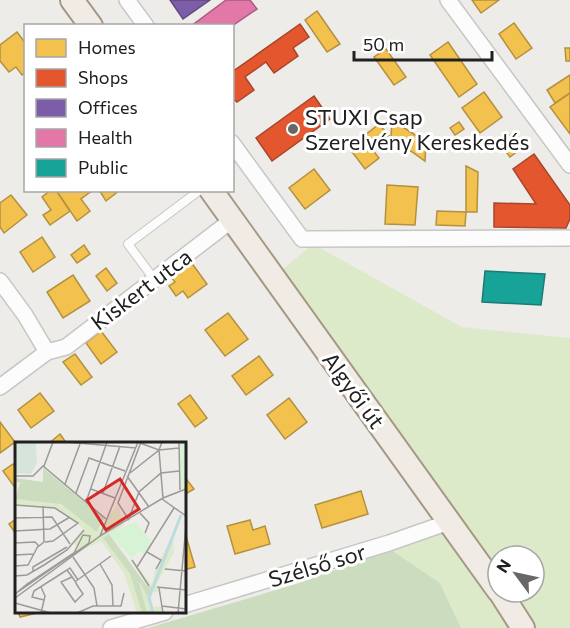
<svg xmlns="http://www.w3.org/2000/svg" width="570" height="628" font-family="Commissioner,sans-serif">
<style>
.grass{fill:#ddeac9;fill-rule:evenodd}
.forest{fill:#cbdcbf}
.homes{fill:#f2c14e;stroke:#b39140;stroke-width:1.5}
.shops{fill:#e4572e;stroke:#a9462a;stroke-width:1.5}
.offices{fill:#7b5ea7;stroke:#604b7e;stroke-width:1.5}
.health{fill:#e377a8;stroke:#a85d7f;stroke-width:1.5}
.public{fill:#17a398;stroke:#1a7c74;stroke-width:1.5}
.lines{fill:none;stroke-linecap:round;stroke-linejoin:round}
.service-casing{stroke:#c7c6c5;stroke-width:10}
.minor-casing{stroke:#c7c6c5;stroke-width:18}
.primary-casing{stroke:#a59885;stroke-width:26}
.service{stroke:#fcfcfc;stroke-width:8}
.minor{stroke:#fcfcfc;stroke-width:15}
.primary{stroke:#f1ebe6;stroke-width:22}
.poi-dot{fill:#686766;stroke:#fff;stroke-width:2}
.labels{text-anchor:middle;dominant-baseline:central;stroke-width:6;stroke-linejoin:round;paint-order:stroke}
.poi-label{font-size:22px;fill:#202020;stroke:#fff;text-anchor:start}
.street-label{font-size:22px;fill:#202020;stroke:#fff}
.inset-river{fill:none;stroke:#bddce1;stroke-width:3}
.inset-road{fill:none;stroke:#9c9a99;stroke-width:1.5}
.view{fill:#d62828;fill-opacity:0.15;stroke:#d62828;stroke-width:3}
.inset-edge{fill:none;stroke:#202020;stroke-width:3}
</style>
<rect width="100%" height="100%" fill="#eeece9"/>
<path class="grass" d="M 313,244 L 462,327 L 570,338 L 570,628 L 461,628 L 440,583 L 391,550 L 458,513 L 283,269 ZM 498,556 L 534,556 L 534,592 L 498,592 Z"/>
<path class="forest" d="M 391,550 L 440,583 L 461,628 L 148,628 L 296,584 Z"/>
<g class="homes">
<path d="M 472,0 L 499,0 L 481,13 Z"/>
<path d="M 317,11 L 340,44 L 327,52 L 305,20 Z"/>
<path d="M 514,23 L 532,48 L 516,59 L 499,34 Z"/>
<path d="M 17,32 L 26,44 L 26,72 L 22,75 L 16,67 L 9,72 L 0,61 L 0,45 Z"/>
<path d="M 448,42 L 477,84 L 459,97 L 430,55 Z"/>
<path d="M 565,48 L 570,48 L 570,61 L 566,61 Z"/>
<path d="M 386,49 L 406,77 L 394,85 L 374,57 Z"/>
<path d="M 570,75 L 570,93 L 555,103 L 547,90 Z"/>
<path d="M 484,92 L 502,117 L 480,133 L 462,108 Z"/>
<path d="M 570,93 L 570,134 L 550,107 Z"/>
<path d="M 392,120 L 426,142 L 425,161 L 391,137 Z"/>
<path d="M 459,122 L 464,129 L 455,135 L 450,128 Z"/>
<path d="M 379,124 L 389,136 L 372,149 L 379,158 L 365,169 L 349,148 Z"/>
<path d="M 513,133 L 523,147 L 510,157 L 499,143 Z"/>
<path d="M 466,166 L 478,172 L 477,212 L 466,212 Z"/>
<path d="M 314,169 L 330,190 L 305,209 L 289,188 Z"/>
<path d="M 387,185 L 418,187 L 415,225 L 385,224 Z"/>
<path d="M 51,190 L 56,190 L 70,211 L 50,225 L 43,215 L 51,210 L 42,197 Z"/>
<path d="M 56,190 L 93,190 L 81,199 L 90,211 L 77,221 Z"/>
<path d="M 99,190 L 120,190 L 106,201 Z"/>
<path d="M 11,195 L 27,215 L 4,233 L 0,227 L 0,203 Z"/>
<path d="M 437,211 L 466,212 L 465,226 L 436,225 Z"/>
<path d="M 42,237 L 55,257 L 33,272 L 20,252 Z"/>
<path d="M 84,245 L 90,254 L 77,263 L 71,255 Z"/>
<path d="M 191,262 L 207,284 L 188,298 L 183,291 L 176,296 L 169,286 L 175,282 L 171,277 Z"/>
<path d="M 106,268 L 117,283 L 107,291 L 96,276 Z"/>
<path d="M 73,275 L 90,301 L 63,318 L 47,292 Z"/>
<path d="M 228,313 L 248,339 L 225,356 L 205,330 Z"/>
<path d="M 101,331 L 117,352 L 101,364 L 86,343 Z"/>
<path d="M 75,354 L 92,377 L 81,385 L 63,362 Z"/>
<path d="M 259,356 L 273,375 L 246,395 L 232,376 Z"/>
<path d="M 40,393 L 54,411 L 31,428 L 18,410 Z"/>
<path d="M 190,395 L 207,418 L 195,427 L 178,404 Z"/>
<path d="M 289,398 L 307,422 L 285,439 L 267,415 Z"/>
<path d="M 0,422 L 15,442 L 0,453 Z"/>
<path d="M 60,434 L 67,444 L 48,444 Z"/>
<path d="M 13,464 L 16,468 L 16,489 L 3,471 Z"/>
<path d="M 184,476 L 194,489 L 184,495 Z"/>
<path d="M 361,491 L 368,514 L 322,528 L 315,505 Z"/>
<path d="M 16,519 L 16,534 L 9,524 Z"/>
<path d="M 250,520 L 253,530 L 265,526 L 270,544 L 235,554 L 227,526 Z"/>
<path d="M 184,529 L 195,567 L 184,570 Z"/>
<path d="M 18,612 L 41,612 L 20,617 Z"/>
</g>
<g class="shops">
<path d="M 300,24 L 309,37 L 293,48 L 298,56 L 274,73 L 266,62 L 245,77 L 254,90 L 237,102 L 232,98 L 232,72 Z"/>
<path d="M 314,96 L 330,119 L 272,161 L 256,138 Z"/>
<path d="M 534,154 L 570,205 L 570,219 L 566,228 L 494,227 L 494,203 L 536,204 L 513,169 Z"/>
</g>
<path class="offices" d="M 170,0 L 210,0 L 183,19 Z"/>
<path class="health" d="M 226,0 L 250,0 L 257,9 L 232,26 L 191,26 Z"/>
<path class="public" d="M 485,271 L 545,274 L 541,305 L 482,302 Z"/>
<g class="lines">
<defs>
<path id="service" d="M 154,279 L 128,244 L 200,190"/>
<g id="minor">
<path d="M 127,0 L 146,26"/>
<path d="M 448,0 L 570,165"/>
<path d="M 232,143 L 302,239 L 570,238"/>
<path d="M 0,281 L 25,315 L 47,352"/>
<path d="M 0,387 L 47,352 L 66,347 L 232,220"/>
<path d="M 184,605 L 389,543 L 449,522"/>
<path d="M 111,628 L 165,612"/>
</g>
<g id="primary">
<path d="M 72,0 L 91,26"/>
<path d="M 211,190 L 498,590"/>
<path d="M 500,592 L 523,628"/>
</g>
</defs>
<use href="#service" class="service-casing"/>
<use href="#minor" class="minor-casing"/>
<use href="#primary" class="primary-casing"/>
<use href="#service" class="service"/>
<use href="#minor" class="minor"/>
<use href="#primary" class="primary"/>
</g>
<circle class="poi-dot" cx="293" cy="129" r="6"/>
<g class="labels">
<g class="poi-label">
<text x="305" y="116">STUXI Csap<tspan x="305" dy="25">Szerelvény Kereskedés</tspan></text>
</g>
<g class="street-label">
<text transform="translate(141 289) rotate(-37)">Kiskert utca</text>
<text transform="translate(354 390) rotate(54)">Algyői út</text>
<text transform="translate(317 565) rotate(-17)">Szélső sor</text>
</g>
</g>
<g transform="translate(15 442)">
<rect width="171" height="171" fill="#eeece9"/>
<path d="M 0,57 L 40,60 L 58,69 L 82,90 L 103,62 L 109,83 L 88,96 L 115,132 L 127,171 L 122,171 L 109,131 L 86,99 L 65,109 L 59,101 L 68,87 L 60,78 L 42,66 L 0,63 ZM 171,65 L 158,96 L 159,110 L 141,143 L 144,150 L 137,150 L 135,155 L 138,165 L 146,164 L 146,171 L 132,171 L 124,137 L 133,144 L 114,114 L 137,143 L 140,128 Z" fill="#ddeac9"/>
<path d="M 28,26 L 89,76 L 82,90 L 46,62 L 0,57 L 5,41 L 11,41 L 0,40 L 0,36 L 28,40 ZM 94,92 L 132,144 L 138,145 L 133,155 L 124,139 L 132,171 L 127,171 L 115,132 L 88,96 Z" fill="#cbdcbf"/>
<path d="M 0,0 L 21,0 L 22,21 L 16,32 L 0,31 Z" fill="#d7e4db"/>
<path d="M 165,0 L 171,0 L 171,46 L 166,47 ZM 120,80 L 137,100 L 129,112 L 124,109 L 117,116 L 94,92 Z" fill="#d7f3d6"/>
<path class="inset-river" d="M 138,171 L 134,156 L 166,73"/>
<path class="inset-road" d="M 51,0 L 121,6M 164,0 L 165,48M 125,1 L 144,8 L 164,6M 144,8 L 148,56M 29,24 L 38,0M 115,31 L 144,8 L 147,0M 0,34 L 18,34 L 28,24 L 91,77M 112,34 L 134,65M 50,42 L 65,2M 76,47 L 100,56M 61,51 L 74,16 L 110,29M 88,51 L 105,4M 147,57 L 171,74M 71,60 L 92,0M 0,63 L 40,66 L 63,81 L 38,99 L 30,100M 125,71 L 134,81 L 130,91M 0,76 L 37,75 L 55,102M 114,76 L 124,50 L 146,31 L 164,29M 114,78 L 103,61 L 126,0M 0,89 L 35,87 L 55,75M 85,94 L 148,56 L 171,47M 0,101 L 20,100 L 24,104 L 29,100 L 28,64M 132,110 L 146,118 L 141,127M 0,113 L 19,112M 35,115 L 52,105M 58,115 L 79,146 L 82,164M 117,118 L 134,144M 85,122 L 97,143 L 98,164M 0,124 L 13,123 L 23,104M 122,125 L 159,66M 150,127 L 171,129M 52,128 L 60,139 L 62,143 L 68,152 L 60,160 L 46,140 L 57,135M 52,128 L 55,126 L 63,138M 18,129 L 18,125 L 35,115M 0,134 L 12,133 L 29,123 L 52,108 L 69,88M 61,139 L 96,114M 26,145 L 30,154 L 26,171M 142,145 L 171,148M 144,146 L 148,171M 0,152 L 12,142 L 59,111 L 68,93 L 75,94 L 74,101 L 0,152M 0,156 L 85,94 L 123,0M 29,158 L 17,155 L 19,149 L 52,128M 0,161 L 36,171M 147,164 L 171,167M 62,171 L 78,164 L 106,164 L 109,151M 163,171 L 171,84"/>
<path class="view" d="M 105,37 L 124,67 L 91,88 L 72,58 Z"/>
<rect width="171" height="171" class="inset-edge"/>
</g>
<rect x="24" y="24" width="210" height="168" fill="#ffffff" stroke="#a6a6a6" stroke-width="1.5"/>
<rect x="36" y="39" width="30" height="18" fill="#f2c14e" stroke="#a6a6a6" stroke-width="1.5"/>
<text x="78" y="54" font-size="18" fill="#202020">Homes</text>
<rect x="36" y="69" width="30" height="18" fill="#e4572e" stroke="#a6a6a6" stroke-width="1.5"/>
<text x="78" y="84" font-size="18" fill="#202020">Shops</text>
<rect x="36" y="99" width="30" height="18" fill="#7b5ea7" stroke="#a6a6a6" stroke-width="1.5"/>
<text x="78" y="114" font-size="18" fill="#202020">Offices</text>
<rect x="36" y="129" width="30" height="18" fill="#e377a8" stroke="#a6a6a6" stroke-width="1.5"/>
<text x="78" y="144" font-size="18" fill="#202020">Health</text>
<rect x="36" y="159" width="30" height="18" fill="#17a398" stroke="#a6a6a6" stroke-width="1.5"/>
<text x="78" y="174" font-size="18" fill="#202020">Public</text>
<g transform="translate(516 574) rotate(303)"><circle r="28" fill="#ffffff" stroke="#a6a6a6" stroke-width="1.5"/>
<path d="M0-4.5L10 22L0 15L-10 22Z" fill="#686766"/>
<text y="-9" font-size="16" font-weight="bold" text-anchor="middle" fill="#202020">N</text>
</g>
<path d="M354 51v9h138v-9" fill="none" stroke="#202020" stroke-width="3"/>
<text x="363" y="51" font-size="18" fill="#202020" stroke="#ffffff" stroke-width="4.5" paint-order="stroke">50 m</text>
</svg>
